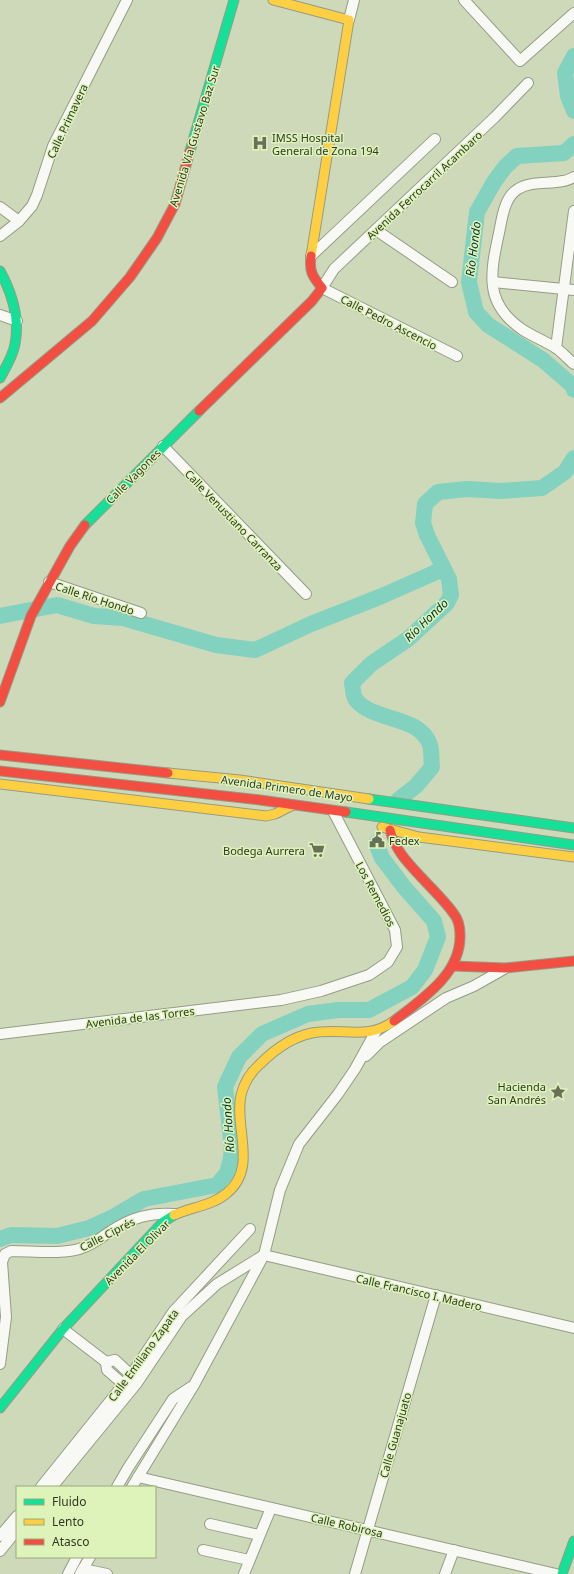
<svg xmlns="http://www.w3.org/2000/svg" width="574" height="1574" font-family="'Noto Sans',sans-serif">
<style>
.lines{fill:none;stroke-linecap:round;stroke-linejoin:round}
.river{stroke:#82d2bf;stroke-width:16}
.street-casing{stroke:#949c85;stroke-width:12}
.fast-casing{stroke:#949c85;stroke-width:11}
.slow-casing{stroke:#949c85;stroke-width:11}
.jam-casing{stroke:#949c85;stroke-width:11}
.street{stroke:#f8f9f5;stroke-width:10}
.fast{stroke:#16e098;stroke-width:9}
.slow{stroke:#ffcf43;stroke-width:9}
.jam{stroke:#f24e42;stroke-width:9}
.labels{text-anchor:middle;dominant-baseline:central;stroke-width:3;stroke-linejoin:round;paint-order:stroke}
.street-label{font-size:11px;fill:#313923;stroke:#def3ba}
.poi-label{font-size:11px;fill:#313923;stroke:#def3ba;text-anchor:start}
.water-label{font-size:12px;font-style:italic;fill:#00332e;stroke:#def3ba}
</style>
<rect width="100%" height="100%" fill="#ced9ba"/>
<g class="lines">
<g class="river">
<path d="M 574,56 L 565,73 L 568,96 L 574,111"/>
<path d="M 574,144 L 564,153 L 517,156 L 505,167 L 494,182 L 477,212 L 469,282 L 476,312 L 488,325 L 543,360 L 573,386 L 574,390"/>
<path d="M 0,616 L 57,605 L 94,616 L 123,618 L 216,645 L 255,650 L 311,624 L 382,596 L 443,569"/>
<path d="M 398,800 L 416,786 L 432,767 C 431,760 432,751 430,745 C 420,715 374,722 356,700 C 353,697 353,688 352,683 L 371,664 L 408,639 L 447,603 L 451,595 L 449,579 L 427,535 L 423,523 L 425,504 L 438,492 L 467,489 L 501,491 L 542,488 L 565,472 L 574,458"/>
<path d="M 0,1239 L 11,1235 L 57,1236 L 89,1228 L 113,1217 L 144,1199 L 217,1185 L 227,1173 L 231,1158 L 232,1147 L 225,1087 L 239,1057 L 262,1034 L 308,1014 L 338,1010 L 369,1010 L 412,987 L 425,970 L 438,937 L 434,921 L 404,887 L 382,858 L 376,843"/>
</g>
<defs>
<g id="street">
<path d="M 464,0 L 520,61 L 574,13"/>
<path d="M 349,20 L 354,0"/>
<path d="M 574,177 C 570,179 566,181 563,181 C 548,184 530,181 518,189 C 504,197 502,219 499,233 C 490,274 484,304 523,330 C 534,337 545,341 556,348 C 562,352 568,359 574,364"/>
<path d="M 0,207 L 19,221"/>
<path d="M 376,230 L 452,282"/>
<path d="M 0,236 L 19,221 L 32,206 L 37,195 L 53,146 L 127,0"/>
<path d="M 311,256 L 435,139"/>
<path d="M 493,282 L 574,290"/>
<path d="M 0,315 L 17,321"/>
<path d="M 556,348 L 574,211"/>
<path d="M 457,356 L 322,288 L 334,269 L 495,117 L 528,83"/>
<path d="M 163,446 L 306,594"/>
<path d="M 49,582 L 141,613"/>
<path d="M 0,1034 L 281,1000 L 321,991 L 369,975 L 388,962 L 397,947 L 395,930 L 333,811"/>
<path d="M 366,1056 L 380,1042 L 446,998 L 474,986 L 504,969"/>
<path d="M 264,1255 L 574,1328"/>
<path d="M 63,1329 L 106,1362 L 107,1370 L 123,1384"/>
<path d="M 106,1362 L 115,1360 L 131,1375"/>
<path d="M 0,1364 L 6,1317 L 2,1262 L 5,1254 L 11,1251 C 33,1251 62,1255 82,1248 C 93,1245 101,1237 111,1231 C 131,1218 150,1212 175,1214"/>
<path d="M 138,1477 L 556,1574"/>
<path d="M 41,1487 L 131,1375 L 173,1312 L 250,1229"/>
<path d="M 52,1487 L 137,1383 L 182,1316 L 217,1284 L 264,1255"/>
<path d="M 117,1487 L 128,1468 L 173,1399 L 191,1387"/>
<path d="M 132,1487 L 194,1385 L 264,1255 L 280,1190 L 299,1144 L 338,1094 L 355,1069 L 376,1031"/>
<path d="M 210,1524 L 259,1535"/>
<path d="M 0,1536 L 17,1516"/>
<path d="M 203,1550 L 249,1560"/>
<path d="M 0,1551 L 17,1530"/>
<path d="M 83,1569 L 107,1574"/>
<path d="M 68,1574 L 77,1557"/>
<path d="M 80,1574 L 90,1557"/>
<path d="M 244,1574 L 271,1508"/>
<path d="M 355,1574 L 436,1295"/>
<path d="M 445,1574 L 454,1550"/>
</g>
<g id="fast">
<path d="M 190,151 L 234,0"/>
<path d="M 0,271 C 12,293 20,318 15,344 C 13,356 6,367 0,378"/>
<path d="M 85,525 L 199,411"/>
<path d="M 369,799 L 574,828"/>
<path d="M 346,812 L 574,845"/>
<path d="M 0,1408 L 63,1329 L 163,1222 L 174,1215"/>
<path d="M 562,1574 L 574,1541"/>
</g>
<g id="slow">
<path d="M 273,0 L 349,20 L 311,256"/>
<path d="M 168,773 L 240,780 L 369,799"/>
<path d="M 0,784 L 266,816 L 275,814 L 293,805"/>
<path d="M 382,827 L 419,837 L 574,857"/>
<path d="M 174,1215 C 191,1207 212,1206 227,1193 C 258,1168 234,1127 241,1095 C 244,1083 251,1072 260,1064 C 274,1050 292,1037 312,1033 C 342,1027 367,1041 394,1021"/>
</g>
<g id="jam">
<path d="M 0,398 L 92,321 L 130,277 L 157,238 L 175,204 L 190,151"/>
<path d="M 199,411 L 312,301 L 322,288 C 312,276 309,271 311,256"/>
<path d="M 0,702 L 31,616 L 70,546 L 85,525"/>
<path d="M 0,755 L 168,773"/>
<path d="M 0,771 L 260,800 L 346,812"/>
<path d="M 390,830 C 395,850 408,863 422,878 C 432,889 445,901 454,914 C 458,919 460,928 460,935 C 461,974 422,999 394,1021"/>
<path d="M 453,966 L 505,968 L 574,961"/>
</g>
</defs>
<use href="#street" class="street-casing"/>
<use href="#fast" class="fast-casing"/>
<use href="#slow" class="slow-casing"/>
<use href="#jam" class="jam-casing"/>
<use href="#street" class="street"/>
<use href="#fast" class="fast"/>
<use href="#slow" class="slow"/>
<use href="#jam" class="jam"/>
</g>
<defs>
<symbol id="hospital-bare" viewBox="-9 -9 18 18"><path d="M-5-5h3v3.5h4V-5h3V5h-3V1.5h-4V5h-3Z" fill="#687158" stroke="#def3ba" stroke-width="2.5" paint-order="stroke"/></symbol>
<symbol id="civic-bare" viewBox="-9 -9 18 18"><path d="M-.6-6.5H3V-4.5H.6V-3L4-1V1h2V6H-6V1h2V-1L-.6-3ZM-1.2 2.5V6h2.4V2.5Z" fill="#687158" stroke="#def3ba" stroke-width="2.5" paint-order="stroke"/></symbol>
<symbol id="supermarket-bare" viewBox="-9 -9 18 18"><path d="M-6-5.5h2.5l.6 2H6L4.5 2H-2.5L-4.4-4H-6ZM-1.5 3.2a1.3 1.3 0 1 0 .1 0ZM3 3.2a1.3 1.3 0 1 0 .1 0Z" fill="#687158" stroke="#def3ba" stroke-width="2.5" paint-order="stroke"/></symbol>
<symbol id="sight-bare" viewBox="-9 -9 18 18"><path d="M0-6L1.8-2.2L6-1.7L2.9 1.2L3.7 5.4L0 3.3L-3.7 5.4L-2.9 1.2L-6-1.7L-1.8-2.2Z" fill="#687158" stroke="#def3ba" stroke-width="2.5" paint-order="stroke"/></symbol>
</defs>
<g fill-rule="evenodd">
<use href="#hospital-bare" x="249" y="132" width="22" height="22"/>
<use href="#civic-bare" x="366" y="829" width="22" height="22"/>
<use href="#supermarket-bare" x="306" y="839" width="22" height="22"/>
<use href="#sight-bare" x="547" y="1081" width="22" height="22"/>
</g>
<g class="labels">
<g class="street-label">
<text transform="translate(67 121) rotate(-65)">Calle Primavera</text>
<text transform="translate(194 136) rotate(-73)">Avenida Vía Gustavo Baz Sur</text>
<text transform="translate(424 185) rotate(-43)">Avenida Ferrocarril Acambaro</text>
<text transform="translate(389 322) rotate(27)">Calle Pedro Ascencio</text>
<text transform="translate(133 476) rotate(-45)">Calle Vagones</text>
<text transform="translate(234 520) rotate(46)">Calle Venustiano Carranza</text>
<text transform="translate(95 598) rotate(18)">Calle Río Hondo</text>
<text transform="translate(287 788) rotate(8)">Avenida Primero de Mayo</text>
<text transform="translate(376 894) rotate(62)">Los Remedios</text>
<text transform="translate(140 1017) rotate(-7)">Avenida de las Torres</text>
<text transform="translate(107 1234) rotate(-27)">Calle Ciprés</text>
<text transform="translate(137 1252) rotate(-45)">Avenida El Olivar</text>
<text transform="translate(419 1292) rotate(13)">Calle Francisco I. Madero</text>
<text transform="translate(143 1355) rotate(-54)">Calle Emiliano Zapata</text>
<text transform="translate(395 1435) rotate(-74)">Calle Guanajuato</text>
<text transform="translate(347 1525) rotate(13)">Calle Robirosa</text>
</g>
<g class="poi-label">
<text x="272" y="137">IMSS Hospital<tspan x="272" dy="13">General de Zona 194</tspan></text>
<text x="389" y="840">Fedex</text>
<text x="305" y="850" text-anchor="end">Bodega Aurrera</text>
<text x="546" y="1086" text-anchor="end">Hacienda<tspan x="546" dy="13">San Andrés</tspan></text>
</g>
<g class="water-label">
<text transform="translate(473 249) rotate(-83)">Río Hondo</text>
<text transform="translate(426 620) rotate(-44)">Río Hondo</text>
<text transform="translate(228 1125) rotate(-94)">Río Hondo</text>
</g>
</g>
<rect x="16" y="1486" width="140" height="72" fill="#def3ba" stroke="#99a97e"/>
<rect x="24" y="1499" width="20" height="6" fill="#16e098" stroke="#99a97e"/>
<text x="52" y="1506" font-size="12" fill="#313923">Fluido</text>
<rect x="24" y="1519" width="20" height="6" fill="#ffcf43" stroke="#99a97e"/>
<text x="52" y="1526" font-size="12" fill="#313923">Lento</text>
<rect x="24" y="1539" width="20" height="6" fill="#f24e42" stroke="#99a97e"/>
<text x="52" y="1546" font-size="12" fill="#313923">Atasco</text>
</svg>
